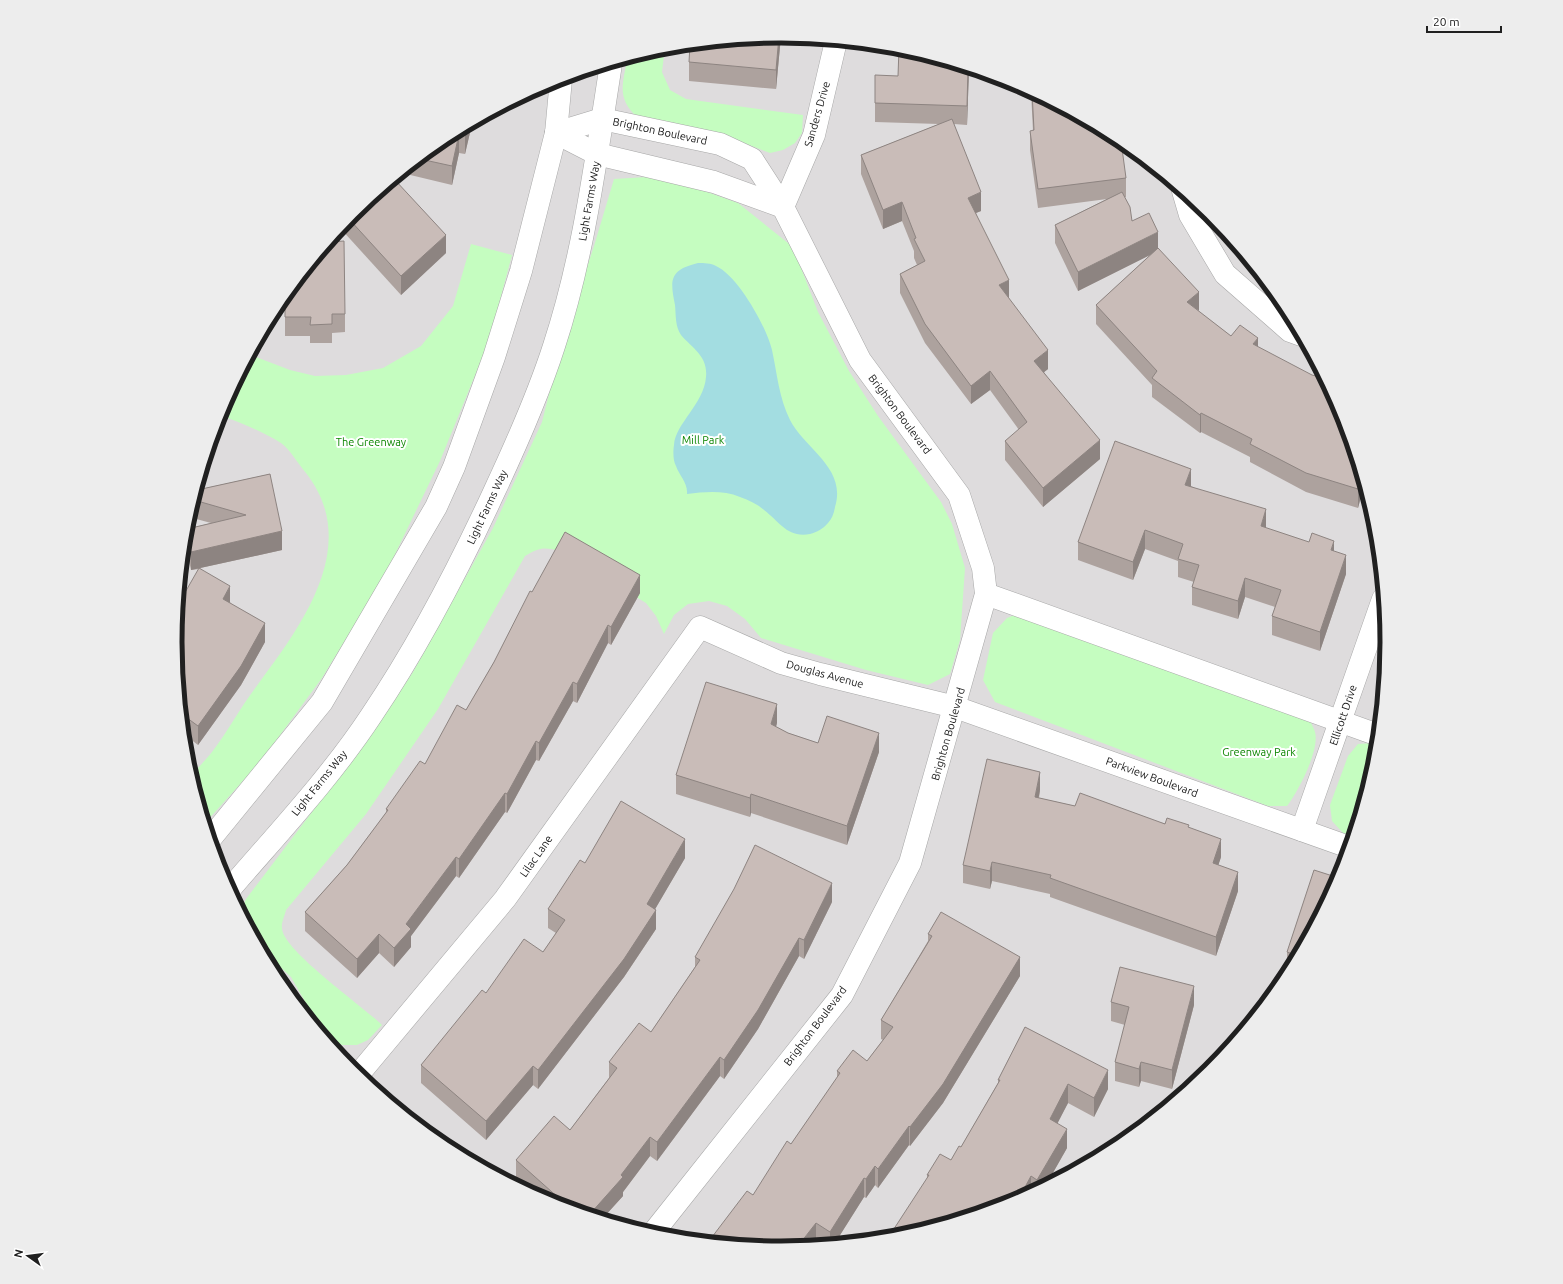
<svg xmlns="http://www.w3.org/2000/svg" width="1563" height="1284" font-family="Ubuntu,sans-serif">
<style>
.residential{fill:#dedcdd}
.park{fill:#c5fdc0}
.water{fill:#a3dde1}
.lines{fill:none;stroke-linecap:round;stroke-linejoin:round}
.minor-casing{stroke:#a7a7a7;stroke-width:23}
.tertiary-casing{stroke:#a7a7a7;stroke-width:23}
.minor{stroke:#fff;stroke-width:22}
.tertiary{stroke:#fff;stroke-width:22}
.wall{fill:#ada29e}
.shaded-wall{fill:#8d8481}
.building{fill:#c9bcb8;stroke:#8d8481}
.labels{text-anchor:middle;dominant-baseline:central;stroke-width:4;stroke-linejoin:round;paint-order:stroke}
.street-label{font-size:11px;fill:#202020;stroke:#fff}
.park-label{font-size:11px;fill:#0f8704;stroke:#fff}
.rim{fill:none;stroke:#202020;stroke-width:5}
</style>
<rect width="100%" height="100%" fill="#f1ebe5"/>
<circle class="residential" cx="781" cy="642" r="604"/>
<g class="park">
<path d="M 665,47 L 662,72 L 670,90 L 686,99 L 803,115 L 802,133 L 795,143 L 783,150 L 770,153 L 744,143 L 638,118 C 616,98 623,85 627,59 Z"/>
<path d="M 647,177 L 696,188 L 738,203 L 793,247 L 818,312 L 849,371 L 878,416 L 941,502 L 952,524 L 965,568 L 960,640 L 950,674 L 928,685 L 866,670 L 761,638 L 745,619 L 727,606 L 709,601 L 688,604 L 674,615 L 664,634 L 656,616 L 646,603 L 561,551 C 544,547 540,547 525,556 L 438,709 L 366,814 L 286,910 C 285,915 281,923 282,928 C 282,950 364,1007 382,1025 L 368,1040 L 357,1045 L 342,1045 L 331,1040 L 307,1005 L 291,977 L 262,950 L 241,910 L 246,899 L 378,725 L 413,672 L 493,528 L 542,422 L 561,346 L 594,246 L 614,179 Z"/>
<path d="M 471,244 L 512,255 L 489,341 L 440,461 L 385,575 L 322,678 L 261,761 L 206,822 L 192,775 C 198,767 206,760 212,752 C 228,731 240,708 256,687 C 300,627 363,546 306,473 C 298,464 290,449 281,443 C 262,431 241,423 220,415 L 222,410 L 251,355 L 290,370 L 315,376 L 346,375 L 383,368 L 421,346 L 453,306 Z"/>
<path d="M 1020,613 L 1310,720 C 1311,724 1314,728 1315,732 C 1320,750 1298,792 1287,806 L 1268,806 L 995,702 L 983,680 L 993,633 L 1007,618 Z"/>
<path d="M 1373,743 L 1377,745 L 1376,760 L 1353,836 L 1343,833 L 1332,821 L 1330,805 L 1348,756 L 1358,744 Z"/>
</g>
<path class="water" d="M 698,263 C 704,263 711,263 716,266 C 738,276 766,326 772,350 C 777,373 779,398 790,420 C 805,449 847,468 835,507 C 834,513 832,519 828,523 C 823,529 817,532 810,534 C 787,538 780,522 764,510 C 757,504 749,500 740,497 C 723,490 705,492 687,494 C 688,483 679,475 676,466 C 673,461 673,451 674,445 C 675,424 704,404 706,377 C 708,356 693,349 681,335 C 675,326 676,315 675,305 C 670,280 669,270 698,263 Z"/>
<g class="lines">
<defs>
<g id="minor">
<path d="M 556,133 L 602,119 L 720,144 L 752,159 L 783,207 L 860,360 L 959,495 L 983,568 L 986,594 L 910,863 L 842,995 L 653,1233"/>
<path d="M 556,133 L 597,154 L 714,182 L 783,207"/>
<path d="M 1183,191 L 1190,215 L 1225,274 L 1290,331 L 1301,335"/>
<path d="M 783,207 L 814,135 L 836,41"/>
<path d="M 986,594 L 1378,735"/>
<path d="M 1302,830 L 1383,599"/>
<path d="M 358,1075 L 505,899 L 700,627 L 781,663 L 820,674 L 955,707 L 1349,847"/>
</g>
<g id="tertiary">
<path d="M 211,838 L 322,702 L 436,507 L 454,467 L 494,357 L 521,271 L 556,133 L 561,79"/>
<path d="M 230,889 C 278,833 330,778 371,716 C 419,645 458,570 494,492 C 516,445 538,396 554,346 C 584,255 596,158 611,64"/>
</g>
</defs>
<use href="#minor" class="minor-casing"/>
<use href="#tertiary" class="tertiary-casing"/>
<use href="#minor" class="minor"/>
<use href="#tertiary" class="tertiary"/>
</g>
<g class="wall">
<path d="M 781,36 L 776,89 L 689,81 L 689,62 Z"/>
<path d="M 900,48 L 969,69 L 967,125 L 954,124 L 981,211 L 976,213 L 1009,298 L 1048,369 L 1044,372 L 1100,459 L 1043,507 L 1005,460 L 1005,441 L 1019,430 L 990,390 L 971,404 L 925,343 L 900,293 L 900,274 L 917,265 L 914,258 L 914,251 L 902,221 L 883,229 L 861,174 L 861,155 L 939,124 L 875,122 L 875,103 L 898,76 Z"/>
<path d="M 1031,92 L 1118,138 L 1126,178 L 1126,197 L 1125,197 L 1132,221 L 1158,248 L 1198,311 L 1231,336 L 1258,347 L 1341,410 L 1364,485 L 1358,508 L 1306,492 L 1250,462 L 1250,457 L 1201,432 L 1200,433 L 1152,397 L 1152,385 L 1096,324 L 1096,305 L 1150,255 L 1078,291 L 1055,243 L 1055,225 L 1107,199 L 1038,208 L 1030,150 L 1030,131 L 1033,131 Z"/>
<path d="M 472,124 L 465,154 L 459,153 L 452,185 L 402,173 L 445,138 Z"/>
<path d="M 369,204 L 446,253 L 401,295 L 341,229 L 353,213 Z"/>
<path d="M 285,297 L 345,314 L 345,332 L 332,333 L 332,343 L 310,343 L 310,336 L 285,336 Z"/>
<path d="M 270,474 L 282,550 L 200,568 L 265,642 L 241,685 L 198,745 L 185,735 L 176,642 L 199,569 L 191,570 L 186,548 L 187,529 L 211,523 L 189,517 L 197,490 Z"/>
<path d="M 1191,486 L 1266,528 L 1334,551 L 1346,574 L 1320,651 L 1272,635 L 1272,616 L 1275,607 L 1245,597 L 1238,619 L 1192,605 L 1192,587 L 1194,582 L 1178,577 L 1178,561 L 1145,549 L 1133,580 L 1078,560 L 1078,542 Z"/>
<path d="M 532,592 L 640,593 L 611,645 L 608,643 L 577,703 L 573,701 L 539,761 L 536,760 L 507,813 L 505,812 L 459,878 L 456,876 L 411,936 L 411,947 L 394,967 L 379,953 L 357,978 L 305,931 L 305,912 L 347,865 L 386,813 L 386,809 L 425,764 L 466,710 L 494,662 Z"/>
<path d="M 777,723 L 776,727 L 788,733 L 818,743 L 879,752 L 847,845 L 751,813 L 750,817 L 676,794 L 676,775 Z"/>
<path d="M 1040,790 L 1039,798 L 1075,806 L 1189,828 L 1221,857 L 1218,865 L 1238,891 L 1216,956 L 1050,897 L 1050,894 L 992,881 L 990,889 L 963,883 L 963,865 Z"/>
<path d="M 685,858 L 655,909 L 656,929 L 624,977 L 538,1089 L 533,1085 L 486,1140 L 421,1083 L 421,1065 L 486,993 L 543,952 L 556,933 L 548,928 L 548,909 L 585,863 Z"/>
<path d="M 1339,878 L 1289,972 L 1287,971 L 1287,952 Z"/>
<path d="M 832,902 L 804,959 L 799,956 L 758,1029 L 724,1079 L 720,1076 L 657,1161 L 650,1156 L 623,1192 L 623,1196 L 603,1218 L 549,1202 L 530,1191 L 516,1179 L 516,1160 L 570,1130 L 609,1078 L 609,1062 L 651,1032 L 695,967 L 695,957 Z"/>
<path d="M 928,934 L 1020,976 L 943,1103 L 910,1146 L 909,1145 L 878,1188 L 875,1185 L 866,1198 L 864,1197 L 835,1243 L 820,1244 L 753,1195 L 791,1144 L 837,1078 L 837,1071 L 867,1061 L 883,1040 L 881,1039 L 881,1020 L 928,941 Z"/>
<path d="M 1111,1002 L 1194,1005 L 1172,1089 L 1141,1081 L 1139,1087 L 1115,1081 L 1115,1062 L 1125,1025 L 1111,1021 Z"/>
<path d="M 1025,1027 L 1108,1089 L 1094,1117 L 1068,1103 L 1057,1123 L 1067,1148 L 1046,1185 L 1013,1202 L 927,1178 L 927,1175 L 951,1160 L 961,1147 L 998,1083 L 998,1080 Z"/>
</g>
<g class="shaded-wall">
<path d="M 779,36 L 781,36 L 776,89 L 776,70 Z"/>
<path d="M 968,68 L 969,69 L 967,125 L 967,106 Z"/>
<path d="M 472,124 L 465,154 L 465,135 L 467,126 Z"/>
<path d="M 459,134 L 459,153 L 452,185 L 452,166 Z"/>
<path d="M 981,192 L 981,211 L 968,216 L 968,198 Z"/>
<path d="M 902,202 L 902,221 L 883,229 L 883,210 Z"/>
<path d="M 1158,232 L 1158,251 L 1078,291 L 1078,272 Z"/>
<path d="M 446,235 L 446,253 L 401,295 L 401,276 Z"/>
<path d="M 1009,280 L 1009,298 L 999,285 Z"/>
<path d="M 1199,292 L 1199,311 L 1187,302 Z"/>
<path d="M 1258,338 L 1258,357 L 1253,344 Z"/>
<path d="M 1048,350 L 1048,369 L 1034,380 L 1034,361 Z"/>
<path d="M 990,371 L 990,390 L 971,404 L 971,386 Z"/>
<path d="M 1201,413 L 1201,432 L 1200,433 L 1200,415 Z"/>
<path d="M 1100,440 L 1100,459 L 1043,507 L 1043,488 Z"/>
<path d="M 1191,469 L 1191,488 L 1185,485 Z"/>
<path d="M 1361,476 L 1364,485 L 1358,508 L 1358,489 Z"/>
<path d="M 1266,509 L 1266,528 L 1261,526 Z"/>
<path d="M 1145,530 L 1145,549 L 1133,580 L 1133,562 Z"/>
<path d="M 282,531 L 282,550 L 191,570 L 191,552 Z"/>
<path d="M 1334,541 L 1334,560 L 1331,550 Z"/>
<path d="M 1346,555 L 1346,574 L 1320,651 L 1320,632 Z"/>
<path d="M 640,575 L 640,593 L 611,645 L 611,627 Z"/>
<path d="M 1245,578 L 1245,597 L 1238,619 L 1238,601 Z"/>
<path d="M 230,586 L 230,605 L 223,599 Z"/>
<path d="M 265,623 L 265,642 L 241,685 L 198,745 L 198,726 Z"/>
<path d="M 608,625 L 608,643 L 577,703 L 577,684 Z"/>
<path d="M 573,682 L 573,701 L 539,761 L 539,743 Z"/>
<path d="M 777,704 L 777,723 L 771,743 L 771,724 Z"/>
<path d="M 879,733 L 879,752 L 847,845 L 847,826 Z"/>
<path d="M 536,741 L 536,760 L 507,813 L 507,794 Z"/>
<path d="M 1040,772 L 1040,790 L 1035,816 L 1035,797 Z"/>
<path d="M 505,793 L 505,812 L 459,878 L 459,859 Z"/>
<path d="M 751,794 L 751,813 L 750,817 L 750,798 Z"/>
<path d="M 685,839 L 685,858 L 647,923 L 647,904 Z"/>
<path d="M 1221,839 L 1221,857 L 1213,882 L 1213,863 Z"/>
<path d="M 456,857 L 456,876 L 411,936 L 411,947 L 394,967 L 394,948 L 406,924 Z"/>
<path d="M 992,862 L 992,881 L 990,889 L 990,871 Z"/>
<path d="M 1238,872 L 1238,891 L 1216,956 L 1216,937 Z"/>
<path d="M 832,883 L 832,902 L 804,959 L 804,940 Z"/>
<path d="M 656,910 L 656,929 L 624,977 L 538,1089 L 538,1070 Z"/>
<path d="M 379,934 L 379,953 L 357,978 L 357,959 Z"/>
<path d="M 799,938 L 799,956 L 758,1029 L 724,1079 L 724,1060 Z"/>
<path d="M 1020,957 L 1020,976 L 943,1103 L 910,1146 L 910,1127 Z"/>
<path d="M 1194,986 L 1194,1005 L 1172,1089 L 1172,1070 Z"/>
<path d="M 720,1057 L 720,1076 L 657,1161 L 657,1142 Z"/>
<path d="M 1141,1062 L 1141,1081 L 1139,1087 L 1139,1069 Z"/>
<path d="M 533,1066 L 533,1085 L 486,1140 L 486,1121 Z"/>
<path d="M 1108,1070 L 1108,1089 L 1094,1117 L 1094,1098 Z"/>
<path d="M 1068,1084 L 1068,1103 L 1050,1138 L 1050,1119 Z"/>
<path d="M 909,1126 L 909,1145 L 878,1188 L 878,1169 Z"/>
<path d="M 1067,1129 L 1067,1148 L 1046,1185 L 1037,1189 L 1037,1180 Z"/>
<path d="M 650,1137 L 650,1156 L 623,1192 L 623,1196 L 603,1218 L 590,1214 Z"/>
<path d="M 875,1166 L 875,1185 L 866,1198 L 866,1179 Z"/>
<path d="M 1031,1176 L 1031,1192 L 1018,1200 Z"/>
<path d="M 864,1178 L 864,1197 L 835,1243 L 830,1243 L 830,1232 Z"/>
<path d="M 816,1223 L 816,1242 L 813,1245 L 798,1246 Z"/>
</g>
<g class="building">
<path d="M 779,36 L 776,70 L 689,62 L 690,45 Z"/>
<path d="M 899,48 L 968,68 L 967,106 L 875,103 L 875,75 L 898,76 Z"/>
<path d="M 1032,92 L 1118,138 L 1121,141 L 1126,178 L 1038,189 L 1030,131 L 1034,130 Z"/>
<path d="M 952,119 L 981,192 L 968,198 L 1009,280 L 999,285 L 1048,350 L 1034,361 L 1100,440 L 1043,488 L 1005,441 L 1027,422 L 990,371 L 971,386 L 925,324 L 900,274 L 925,261 L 914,239 L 916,238 L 902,202 L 883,210 L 861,155 Z"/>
<path d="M 467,126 L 465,135 L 459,134 L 452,166 L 420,159 L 445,138 Z"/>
<path d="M 395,180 L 446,235 L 401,276 L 349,219 L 353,213 L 367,202 L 369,204 Z"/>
<path d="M 1122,192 L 1130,207 L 1132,221 L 1149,213 L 1158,232 L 1078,272 L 1055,225 Z"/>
<path d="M 344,241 L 345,314 L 332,314 L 332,324 L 310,325 L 311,317 L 285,317 L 285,296 L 330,242 Z"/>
<path d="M 1158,248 L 1199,292 L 1187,302 L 1231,336 L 1240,325 L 1258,338 L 1253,344 L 1312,375 L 1324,378 L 1341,410 L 1361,476 L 1358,489 L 1306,473 L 1250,444 L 1252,439 L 1201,413 L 1200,415 L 1152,378 L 1157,371 L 1096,305 Z"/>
<path d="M 1115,441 L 1191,469 L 1185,485 L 1266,509 L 1261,526 L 1309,542 L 1312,533 L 1334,541 L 1331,550 L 1346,555 L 1320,632 L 1272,616 L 1281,590 L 1245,578 L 1238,601 L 1192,587 L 1199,565 L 1178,559 L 1183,544 L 1145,530 L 1133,562 L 1078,542 Z"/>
<path d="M 270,474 L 282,531 L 191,552 L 186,531 L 187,529 L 246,515 L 194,500 L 197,490 Z"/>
<path d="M 565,532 L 640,575 L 611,627 L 608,625 L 577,684 L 573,682 L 539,743 L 536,741 L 507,794 L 505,793 L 459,859 L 456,857 L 406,924 L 411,929 L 394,948 L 379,934 L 357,959 L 305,912 L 347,865 L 388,810 L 386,809 L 420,761 L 425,764 L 457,705 L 466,710 L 494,662 L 530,591 L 532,592 Z"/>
<path d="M 199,568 L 230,586 L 223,599 L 265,623 L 241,666 L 198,726 L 183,715 L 176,642 L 179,603 Z"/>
<path d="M 706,682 L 777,704 L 771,724 L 788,733 L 818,743 L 827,716 L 879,733 L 847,826 L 751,794 L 750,798 L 676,775 Z"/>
<path d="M 987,759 L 1040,772 L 1035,797 L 1075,806 L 1080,793 L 1165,824 L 1167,818 L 1189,825 L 1188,827 L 1221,839 L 1213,863 L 1238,872 L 1216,937 L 1050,878 L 1051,875 L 992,862 L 990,871 L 963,865 Z"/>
<path d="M 621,801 L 685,839 L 647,904 L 656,910 L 624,959 L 538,1070 L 533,1066 L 486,1121 L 421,1065 L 482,990 L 486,993 L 524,939 L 543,952 L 565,920 L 548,909 L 580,860 L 585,863 Z"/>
<path d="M 755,845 L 832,883 L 804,940 L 799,938 L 758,1010 L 724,1060 L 720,1057 L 657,1142 L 650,1137 L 621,1175 L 623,1177 L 590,1214 L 570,1208 L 516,1160 L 554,1116 L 570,1130 L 617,1068 L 609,1062 L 639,1023 L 651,1032 L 700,960 L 695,957 L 734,889 Z"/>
<path d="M 1314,870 L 1339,878 L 1298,956 L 1287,952 Z"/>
<path d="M 941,912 L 1020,957 L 943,1084 L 910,1127 L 909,1126 L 878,1169 L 875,1166 L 866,1179 L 864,1178 L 830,1232 L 816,1223 L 798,1246 L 781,1248 L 709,1241 L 747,1191 L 753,1195 L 787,1141 L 791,1144 L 840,1073 L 837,1071 L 853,1050 L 867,1061 L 893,1027 L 881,1020 L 932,936 L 928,934 Z"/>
<path d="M 1120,967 L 1194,986 L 1172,1070 L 1141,1062 L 1139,1069 L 1115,1062 L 1129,1007 L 1111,1002 Z"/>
<path d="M 1025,1027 L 1108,1070 L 1094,1098 L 1068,1084 L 1050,1119 L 1067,1129 L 1037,1180 L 1031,1176 L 1018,1200 L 1013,1202 L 900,1236 L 888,1238 L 929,1175 L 927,1175 L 940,1154 L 951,1160 L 959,1146 L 961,1147 L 1000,1080 L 998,1080 Z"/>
</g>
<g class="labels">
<g class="street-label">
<text transform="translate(817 114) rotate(-74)">Sanders Drive</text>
<text transform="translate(660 131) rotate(12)">Brighton Boulevard</text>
<text transform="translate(589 201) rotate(-80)">Light Farms Way</text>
<text transform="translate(900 414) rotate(53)">Brighton Boulevard</text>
<text transform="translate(487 507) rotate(-65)">Light Farms Way</text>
<text transform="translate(825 674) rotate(15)">Douglas Avenue</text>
<text transform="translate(1343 715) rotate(-71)">Ellicott Drive</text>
<text transform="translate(948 734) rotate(-74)">Brighton Boulevard</text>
<text transform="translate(1152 777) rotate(20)">Parkview Boulevard</text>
<text transform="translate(319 783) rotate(-51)">Light Farms Way</text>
<text transform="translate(536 856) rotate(-55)">Lilac Lane</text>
<text transform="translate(815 1026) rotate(-53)">Brighton Boulevard</text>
</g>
<g class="park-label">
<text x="703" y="440">Mill Park</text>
<text x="371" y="442">The Greenway</text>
<text x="1259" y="752">Greenway Park</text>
</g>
</g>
<path d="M0 0H1563V1284H0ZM182 642a599 599 0 1 1 1198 0a599 599 0 1 1-1198 0Z" fill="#ededed" fill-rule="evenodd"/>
<path class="rim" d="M182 642a599 599 0 1 1 1198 0a599 599 0 1 1-1198 0Z"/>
<g transform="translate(28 1256) rotate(284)" stroke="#ffffff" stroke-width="3" paint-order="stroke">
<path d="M0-3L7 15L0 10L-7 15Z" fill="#202020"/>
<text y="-6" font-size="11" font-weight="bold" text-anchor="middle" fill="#202020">N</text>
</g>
<path d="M1427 26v6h74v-6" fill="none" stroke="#202020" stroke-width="2"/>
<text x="1433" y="26" font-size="12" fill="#202020" stroke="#ffffff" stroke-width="3" paint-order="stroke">20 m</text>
</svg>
